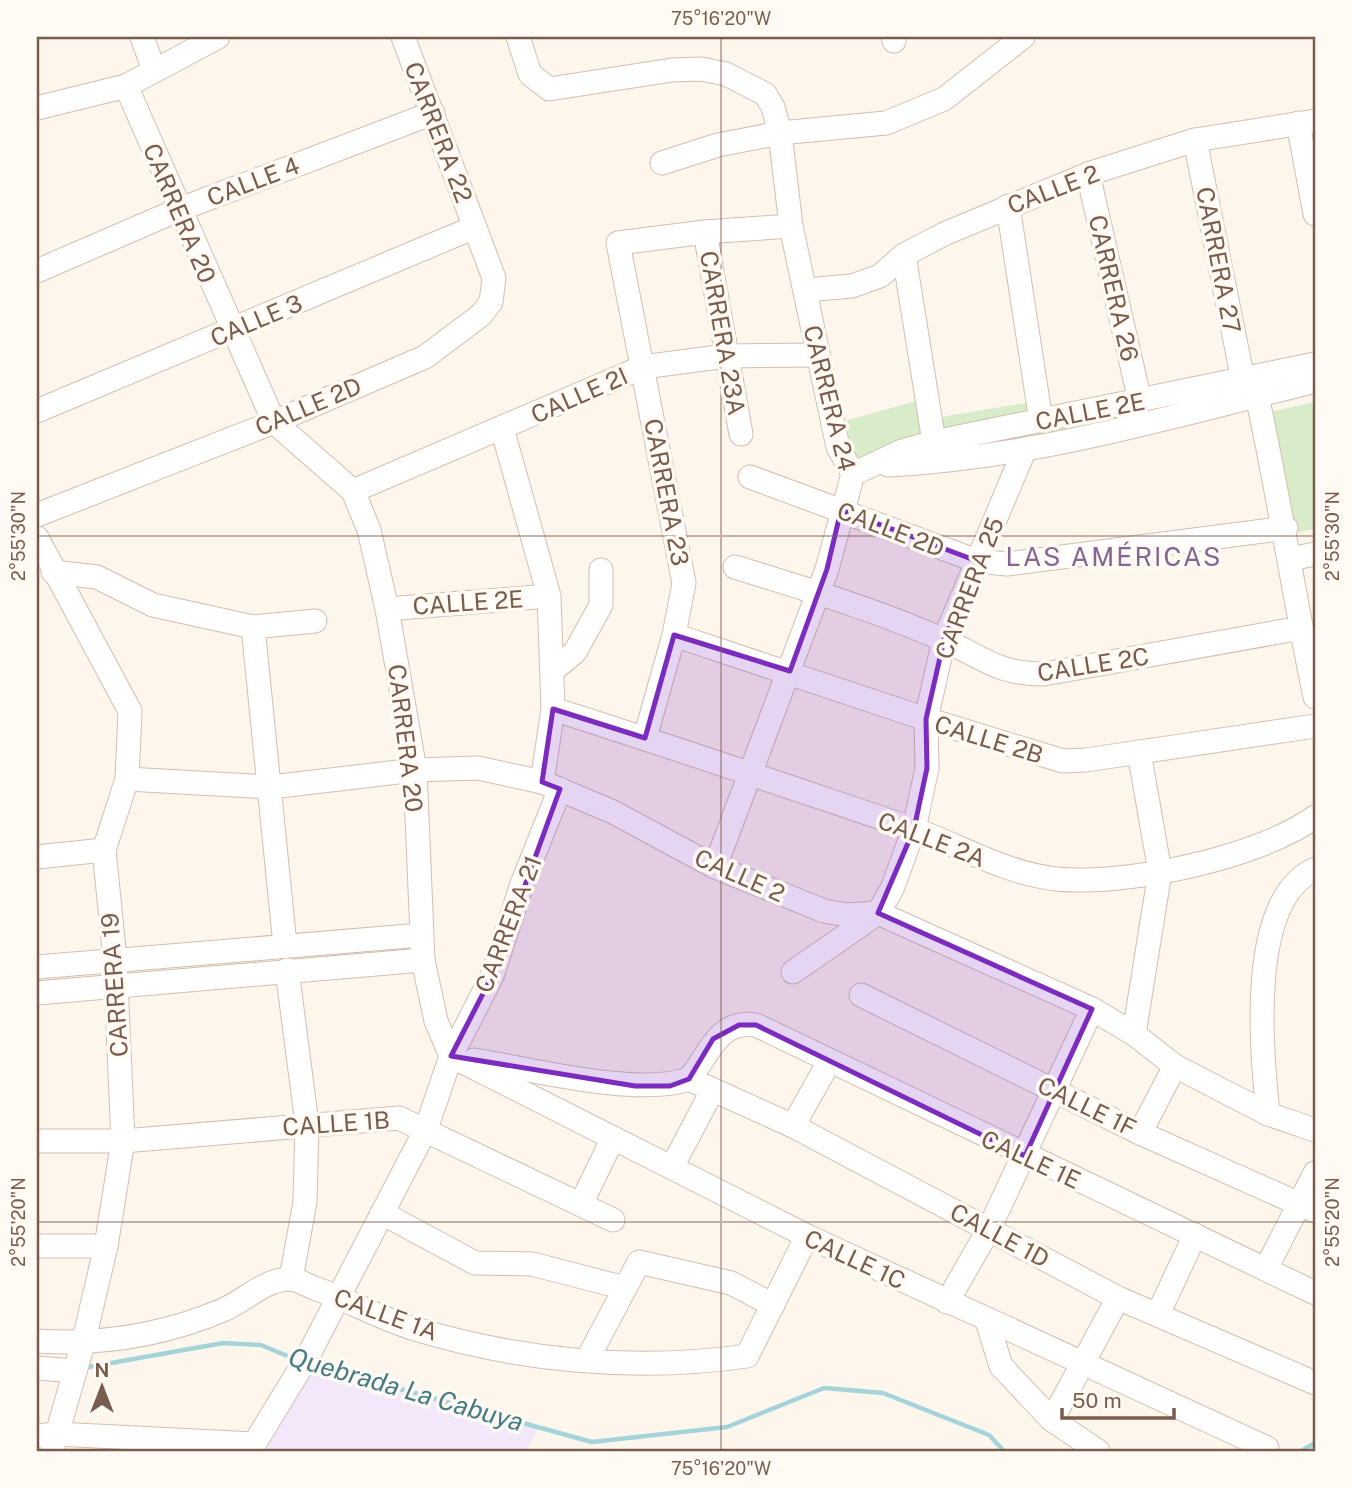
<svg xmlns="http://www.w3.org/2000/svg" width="1352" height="1488" font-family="'Public Sans',sans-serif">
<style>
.education{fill:#f3e8fa}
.green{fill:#d8ecc9}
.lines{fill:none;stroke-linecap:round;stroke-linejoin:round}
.stream{stroke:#a5d3da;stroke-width:4.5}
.minor-casing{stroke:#d1beb0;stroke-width:25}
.minor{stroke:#fff;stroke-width:23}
.marked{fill:#7b2cbf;fill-opacity:0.2;stroke:#7b2cbf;stroke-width:5;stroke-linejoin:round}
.ticks{fill:none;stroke:#7a5c4d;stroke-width:2;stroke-opacity:0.45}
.labels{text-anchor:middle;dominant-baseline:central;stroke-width:7;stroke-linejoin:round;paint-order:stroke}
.street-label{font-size:24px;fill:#7a5c4d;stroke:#fffaf3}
.neighbourhood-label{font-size:26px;letter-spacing:2px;fill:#846695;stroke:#fffaf3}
.water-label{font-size:26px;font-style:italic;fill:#437c86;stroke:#fffaf3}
.neatline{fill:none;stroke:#7a5c4d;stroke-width:2.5}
.ticks-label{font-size:18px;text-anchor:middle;fill:#7a5c4d}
</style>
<rect width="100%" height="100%" fill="#fdf6ec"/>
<path class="education" d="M 317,1359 L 539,1428 L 526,1451 L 262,1451 Z"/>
<g class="green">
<path d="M 1315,380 L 853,473 L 834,424 L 927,398 L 930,419 L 1036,401 L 1040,425 Z"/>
<path d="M 1315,402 L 1315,529 L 1293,533 L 1270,412 Z"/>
</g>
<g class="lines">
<g class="stream">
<path d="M 312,1365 L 592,1442 L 727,1427 L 824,1388 L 883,1393 L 989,1435 L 1004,1451"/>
<path d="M 83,1368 L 223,1343 L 261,1345 L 297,1360"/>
<path d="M 1301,1451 L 1315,1443"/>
</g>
<defs>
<g id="minor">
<path d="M 142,37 L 154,70"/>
<path d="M 518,37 L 530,74 L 549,89 L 672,70 L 701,69 L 726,74 L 765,94 L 773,107 L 780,133 L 791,226 L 838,447 L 853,474 L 827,569 L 715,867"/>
<path d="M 893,37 L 894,41"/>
<path d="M 126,86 L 274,422 L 353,491 L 369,530 L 387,609 L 415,770 L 423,960 L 436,1021 L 451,1056"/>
<path d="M 37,108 L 126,86 L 218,37"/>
<path d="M 1298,123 L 1315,214"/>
<path d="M 1195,140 L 1243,380"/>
<path d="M 662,163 L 718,145 L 780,133 L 886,123 L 944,99 L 1023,37"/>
<path d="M 1088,174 L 1140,401"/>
<path d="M 1008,206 L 1041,421"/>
<path d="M 705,232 L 741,434"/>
<path d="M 904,255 L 934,442"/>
<path d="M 37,271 L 178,210 L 433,113"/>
<path d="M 805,290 L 852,286 L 880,276 L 904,255 L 944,234 L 1088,174 L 1195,140 L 1315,121"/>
<path d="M 1257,396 C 1279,496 1294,597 1315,697"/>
<path d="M 37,411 L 475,227"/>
<path d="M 502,428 L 549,596 L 553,709 L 542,782"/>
<path d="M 888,465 C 1033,458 1175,416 1315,381"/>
<path d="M 853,474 L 902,451 L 934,442 L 1315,364"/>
<path d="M 750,477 L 977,561 L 1007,564 L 1286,528"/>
<path d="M 353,491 L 643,367 L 726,356 L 818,355"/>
<path d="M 37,515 L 274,422 L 425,357 L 481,315 L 491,302 L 494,278 L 403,37"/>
<path d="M 37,538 L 130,711 L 127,779 L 104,850 L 115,959 L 123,1141 L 106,1246 L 83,1344 L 52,1451"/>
<path d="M 1290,559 L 1315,554"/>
<path d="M 735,567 C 805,589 877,610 944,640 C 984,658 997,674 1044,674 L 1301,628"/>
<path d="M 53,572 L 97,577 L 153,605 L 253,627 L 315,621"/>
<path d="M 387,609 L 549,596"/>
<path d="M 253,627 L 285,945"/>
<path d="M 674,635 L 926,719 L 1063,761 L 1086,760 L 1315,726"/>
<path d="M 552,671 L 575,652 L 601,605 L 601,570"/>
<path d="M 553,709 C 673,747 792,788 911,828 C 959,845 1004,873 1056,879 C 1126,886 1258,858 1315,817"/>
<path d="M 645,738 L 674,635 L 684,583 L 618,243 L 705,232 L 791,226"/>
<path d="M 127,779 L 271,787 L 415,770 L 478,768 L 542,782 L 613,812 L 715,867 L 824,911 L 847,915 L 878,913 L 1092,1009 L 1134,1034 L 1175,1066 L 1268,1114 L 1315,1130"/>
<path d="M 37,857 L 104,850"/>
<path d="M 37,967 L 421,935"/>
<path d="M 287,970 L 307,1124 L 305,1202 L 291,1279"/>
<path d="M 793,972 L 878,913 L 892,889 L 914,829 L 927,768 L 926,719 L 944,640 L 1025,449"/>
<path d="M 37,993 L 423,960"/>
<path d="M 861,995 L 1140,1133 L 1315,1211"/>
<path d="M 1134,1034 L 1160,872 L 1139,752"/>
<path d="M 451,1056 L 807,1236 L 1267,1448"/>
<path d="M 474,1060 C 532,1069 636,1097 689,1079"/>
<path d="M 689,1079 C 709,1056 717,1019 756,1025 L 1315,1293"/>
<path d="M 689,1079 L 793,1126 L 1118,1298 L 1315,1383"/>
<path d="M 1268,1114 C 1262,1053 1246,901 1315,869"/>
<path d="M 793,1126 L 829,1062"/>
<path d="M 1140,1133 L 1175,1066"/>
<path d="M 37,1141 L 123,1141 L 399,1118 L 613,1220"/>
<path d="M 672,1167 L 712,1091"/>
<path d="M 581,1204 L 613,1138"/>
<path d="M 382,1213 L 475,1263 L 532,1264 L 625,1288"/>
<path d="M 37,1246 L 106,1246"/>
<path d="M 1266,1269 L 1315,1173"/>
<path d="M 947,1302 L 989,1229 L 1092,1009"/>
<path d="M 1158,1314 L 1195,1235"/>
<path d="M 987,1321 L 1001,1366 L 1052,1420 L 1098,1451"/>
<path d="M 37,1341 C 100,1345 164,1335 223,1310 C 245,1301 263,1280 289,1279 C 297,1279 307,1285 314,1288 C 347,1299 379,1318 412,1328 C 519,1361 636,1372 747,1356 L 807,1236"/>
<path d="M 587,1360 L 639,1262 L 731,1283 L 773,1305"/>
<path d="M 37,1368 L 75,1371"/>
<path d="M 1052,1420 L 1118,1298"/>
<path d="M 37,1436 L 57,1434 L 254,1444"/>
<path d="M 250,1451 L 309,1354 L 426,1129 L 451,1056 L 492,976 L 522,884 L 560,789"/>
</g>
</defs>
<use href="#minor" class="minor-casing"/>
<use href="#minor" class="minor"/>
</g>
<path class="marked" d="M 841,510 L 977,561 L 944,640 L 926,719 L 927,768 L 914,829 L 878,913 L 1092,1009 L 1025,1156 L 756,1025 L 739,1025 L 713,1039 L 689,1079 L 670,1086 L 635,1086 L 451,1056 L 492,976 L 560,789 L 542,782 L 553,709 L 645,738 L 674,635 L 790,671 L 827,569 Z"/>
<path class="ticks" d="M 721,37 L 721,1451M 37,536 L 1315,536M 37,1222 L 1315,1222"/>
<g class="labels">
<g class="street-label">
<text transform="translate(439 132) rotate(69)">CARRERA 22</text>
<text transform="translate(253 181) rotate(-21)">CALLE 4</text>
<text transform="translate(1053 189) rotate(-21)">CALLE 2</text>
<text transform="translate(180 213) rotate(67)">CARRERA 20</text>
<text transform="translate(1219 260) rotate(79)">CARRERA 27</text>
<text transform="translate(1114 288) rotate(77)">CARRERA 26</text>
<text transform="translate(256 320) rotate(-23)">CALLE 3</text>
<text transform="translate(723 333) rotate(80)">CARRERA 23A</text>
<text transform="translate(579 395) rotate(-24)">CALLE 2I</text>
<text transform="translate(830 398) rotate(76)">CARRERA 24</text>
<text transform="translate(308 406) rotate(-23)">CALLE 2D</text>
<text transform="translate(1090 411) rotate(-11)">CALLE 2E</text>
<text transform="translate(667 492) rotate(79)">CARRERA 23</text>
<text transform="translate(891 529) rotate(21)">CALLE 2D</text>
<text transform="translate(969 588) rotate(-69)">CARRERA 25</text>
<text transform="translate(468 602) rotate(-4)">CALLE 2E</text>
<text transform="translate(1093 664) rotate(-9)">CALLE 2C</text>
<text transform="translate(406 738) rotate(83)">CARRERA 20</text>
<text transform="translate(989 739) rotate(17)">CALLE 2B</text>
<text transform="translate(932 839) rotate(21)">CALLE 2A</text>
<text transform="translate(740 875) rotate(24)">CALLE 2</text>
<text transform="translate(508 924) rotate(-69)">CARRERA 21</text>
<text transform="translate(114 985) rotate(-94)">CARRERA 19</text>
<text transform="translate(1087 1106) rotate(26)">CALLE 1F</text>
<text transform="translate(336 1123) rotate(-4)">CALLE 1B</text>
<text transform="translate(1031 1159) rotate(25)">CALLE 1E</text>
<text transform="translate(1000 1235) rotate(28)">CALLE 1D</text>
<text transform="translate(855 1259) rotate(25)">CALLE 1C</text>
<text transform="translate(386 1314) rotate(20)">CALLE 1A</text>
</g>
<g class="neighbourhood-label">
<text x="1114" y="556">LAS AMÉRICAS</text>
</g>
<g class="water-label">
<text transform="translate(406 1389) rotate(16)">Quebrada La Cabuya</text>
</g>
</g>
<rect width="1352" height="1488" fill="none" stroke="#fffaf3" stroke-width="77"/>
<g transform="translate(102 1387)" stroke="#fffaf3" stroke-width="5" paint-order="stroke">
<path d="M0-5L12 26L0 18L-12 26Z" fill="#7a5c4d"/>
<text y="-10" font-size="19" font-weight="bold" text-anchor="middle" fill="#7a5c4d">N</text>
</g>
<path d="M1062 1408v10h112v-10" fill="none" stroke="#7a5c4d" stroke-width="3.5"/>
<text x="1072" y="1408" font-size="21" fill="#7a5c4d" stroke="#fffaf3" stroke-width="5" paint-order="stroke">50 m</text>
<rect x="38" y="38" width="1276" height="1412" class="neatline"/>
<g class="ticks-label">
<text x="721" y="25">75°16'20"W</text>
<text transform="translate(19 536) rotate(-90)" y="6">2°55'30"N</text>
<text transform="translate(1333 536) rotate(-90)" y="6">2°55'30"N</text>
<text transform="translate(19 1222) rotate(-90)" y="6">2°55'20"N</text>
<text transform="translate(1333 1222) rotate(-90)" y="6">2°55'20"N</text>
<text x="721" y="1475">75°16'20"W</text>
</g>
</svg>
